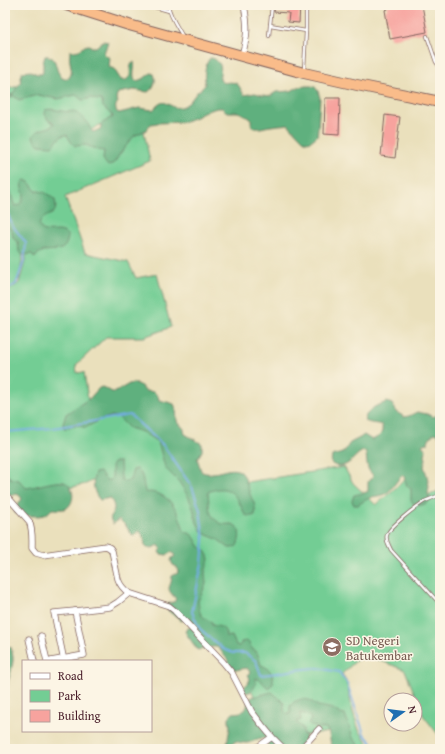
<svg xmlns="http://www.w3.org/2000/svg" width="445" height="754" font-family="'Gentium Book Plus',serif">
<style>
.green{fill:#73cd94;stroke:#5e7660}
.forest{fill:#5eb07e;stroke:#546854}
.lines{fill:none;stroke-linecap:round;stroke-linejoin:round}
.stream{stroke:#73ade3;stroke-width:2}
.building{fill:#f7a39e}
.lane-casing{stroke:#82635e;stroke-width:4}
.street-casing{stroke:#82635e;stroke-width:7}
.highway-casing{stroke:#82635e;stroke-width:12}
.lane{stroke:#fff;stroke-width:2.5}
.street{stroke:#fff;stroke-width:5.5}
.highway{stroke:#f9bc8a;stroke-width:10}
.labels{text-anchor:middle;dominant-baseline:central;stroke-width:3;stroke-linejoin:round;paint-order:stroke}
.education-label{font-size:13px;fill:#785e54;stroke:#fcf5e5;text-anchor:start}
</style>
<rect width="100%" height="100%" fill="#fcf5e5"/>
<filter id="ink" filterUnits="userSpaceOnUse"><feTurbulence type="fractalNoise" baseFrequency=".025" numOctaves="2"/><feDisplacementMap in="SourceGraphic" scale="8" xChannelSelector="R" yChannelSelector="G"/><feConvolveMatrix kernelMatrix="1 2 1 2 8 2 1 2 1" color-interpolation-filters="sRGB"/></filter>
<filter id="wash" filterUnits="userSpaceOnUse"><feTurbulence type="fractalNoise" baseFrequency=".012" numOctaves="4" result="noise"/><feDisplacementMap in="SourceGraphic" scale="16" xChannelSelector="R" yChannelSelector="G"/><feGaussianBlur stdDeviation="0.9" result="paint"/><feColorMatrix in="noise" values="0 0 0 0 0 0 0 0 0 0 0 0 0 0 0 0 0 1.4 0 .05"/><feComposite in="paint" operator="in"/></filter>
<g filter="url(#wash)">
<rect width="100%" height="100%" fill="#eae0bc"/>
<g class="green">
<path d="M 5,77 L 8,77 L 9,88 L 21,86 L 108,95 L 112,118 L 91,130 L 92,139 L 143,127 L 150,161 L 65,197 L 85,253 L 128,262 L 136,278 L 157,274 L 171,327 L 144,337 L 106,337 L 76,365 L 77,373 L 84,372 L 89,407 L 134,411 L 201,489 L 344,467 L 353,483 L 376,505 L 410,475 L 415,502 L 440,490 L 440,737 L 423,715 L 405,670 L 363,654 L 342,674 L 346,680 L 353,712 L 359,730 L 372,749 L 355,749 L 341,731 L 303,735 L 265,723 L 251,689 L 253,676 L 264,680 L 231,645 L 194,609 L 204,575 L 96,479 L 86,484 L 68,488 L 29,491 L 8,479 L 5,474 L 5,293 L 19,283 L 26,258 L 25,245 L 5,205 Z"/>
<path d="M 5,211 L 23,253 L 19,279 L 17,282 L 5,292 Z"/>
</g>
<g class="forest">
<path d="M 103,41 L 108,42 L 104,53 L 105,55 L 110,58 L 109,67 L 114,69 L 121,80 L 126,80 L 130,76 L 131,64 L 134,62 C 136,68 131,75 136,81 L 143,79 L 151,73 L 154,74 C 157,81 154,88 148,92 L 134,90 L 118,93 L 116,97 L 118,102 C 115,106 115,108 117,112 L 119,113 L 139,108 L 153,110 C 168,92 168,113 184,106 C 190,103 193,97 197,92 C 200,90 202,88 205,85 C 204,77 204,65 210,58 C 214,58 215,59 218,62 C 225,69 215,77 223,83 C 228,82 236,81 239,86 C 241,89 242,92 244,95 L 255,93 L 262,95 L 270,96 L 276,92 L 291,91 L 298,87 L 306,86 L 312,86 L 315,87 L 318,91 L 320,98 L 318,128 L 317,136 L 311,141 L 307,142 L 303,140 L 288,124 C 282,125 276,125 271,126 C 266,126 256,131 252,126 C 251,125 251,120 251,119 L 243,114 L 238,112 L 227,112 L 222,108 L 217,108 L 207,111 L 194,118 L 190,119 L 186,122 L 184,122 L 157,123 L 151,124 L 146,130 L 134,136 L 119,155 L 115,162 L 109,166 L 107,165 L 103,159 L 104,151 L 98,150 L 86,145 L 75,146 L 71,142 L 67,135 C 60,134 57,142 52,146 L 39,145 L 35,141 L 33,137 C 38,126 47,131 54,124 L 54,123 L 48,120 L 45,114 L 45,110 C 56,107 64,114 73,111 C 78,113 82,117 86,121 C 89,125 90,129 93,132 L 100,129 L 101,127 L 101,124 L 106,121 L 110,118 L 112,118 L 113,116 L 103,107 L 102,102 L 101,100 L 97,100 L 91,98 L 84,100 L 82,100 L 76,95 L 58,99 L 47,97 L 43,96 L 38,95 L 19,100 L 12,95 L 12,97 L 5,100 L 5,92 L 12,95 L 20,83 L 22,72 L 31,71 L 37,74 L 42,74 L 43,72 L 43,63 L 45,56 C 56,55 55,65 58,72 C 59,74 61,76 62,78 L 65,79 L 69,78 C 73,72 71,68 70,62 C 69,58 70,55 70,51 C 73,51 76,51 79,50 C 84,48 83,45 90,45 L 91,47 L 96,47 Z"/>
<path d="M 25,180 L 29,182 L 36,191 C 45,191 49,195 55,200 C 59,218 47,212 41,221 C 40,222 39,225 40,227 C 43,235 57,229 63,232 C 64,232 67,235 68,236 C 66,261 44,242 35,258 L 32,254 L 23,255 L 19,252 L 18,242 L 13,238 L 12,232 L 5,222 L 5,188 C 13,191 11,199 15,206 C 22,206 23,199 24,194 C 22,189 19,183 25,180 Z"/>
<path d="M 135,383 L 140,385 L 145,391 L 154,392 L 158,396 L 159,400 L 171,403 L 174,404 L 176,409 L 177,421 L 184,429 L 184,431 L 185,434 L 202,444 L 202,451 L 197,459 C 199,462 200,470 202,472 C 205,473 209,474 212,473 C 222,473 237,463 244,476 C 246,480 247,486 249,491 C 252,502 256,501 255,515 C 251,517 249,516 245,515 C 237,497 231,482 208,492 C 209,499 208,511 213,517 C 214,519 218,522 220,523 C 223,525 228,524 232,524 C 240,526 241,536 238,543 C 237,548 233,548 229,548 L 217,539 L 207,535 L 202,532 L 197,523 L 193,508 L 188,496 L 179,482 L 167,470 L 165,467 L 158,442 L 142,432 L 129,428 L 118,417 L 112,416 L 100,420 L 85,428 L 78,425 L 66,429 L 63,427 L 63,424 L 66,414 L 90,398 L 99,388 L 102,387 L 107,389 L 112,392 L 115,392 L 129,384 Z"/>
<path d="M 387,402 L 392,404 L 397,412 L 404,417 L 409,416 L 417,412 L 427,414 L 433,417 L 440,413 L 440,437 L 436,433 C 432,434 428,439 428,443 L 423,444 L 422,445 L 426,450 L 425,456 L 426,459 L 424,466 L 427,476 L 429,486 L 428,493 L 430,500 C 426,504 423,505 417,506 L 411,501 L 411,489 L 407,486 L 404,477 L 403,475 C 396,480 392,491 385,494 C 381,496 376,496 372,497 C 367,499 362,502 358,505 L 354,505 L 352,501 L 354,495 C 358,494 366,493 368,491 L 368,482 L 370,479 L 372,479 L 373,475 C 366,470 367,461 366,453 L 363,451 C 356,454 353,461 347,464 C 342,467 335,467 331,463 L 332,456 C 335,454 338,455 342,453 C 346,451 347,446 350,443 C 355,440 359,439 364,435 L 372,440 C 380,436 383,435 382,425 C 376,423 371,424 365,421 L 366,415 L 374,407 Z"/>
<path d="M 115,462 L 120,462 L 121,477 L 122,481 C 125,482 127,481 130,480 L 133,470 L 137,469 C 145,475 142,485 146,493 C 151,491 154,493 159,494 C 174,500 180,516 184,531 L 191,534 L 194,537 L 196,540 L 199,546 L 206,552 L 208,556 L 209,559 L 205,573 L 206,584 L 202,593 L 198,601 C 200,614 199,616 212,622 L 212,625 C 218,627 226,625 226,637 L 232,636 L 236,645 L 239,646 L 241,644 L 241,642 L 247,641 L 249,643 L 252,649 L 256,651 L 258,655 L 261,665 C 270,668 274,674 273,684 L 268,688 L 260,680 L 256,678 C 256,686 255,687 250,692 L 245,693 L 242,689 L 248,683 L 250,679 L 248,674 L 250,672 L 247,668 L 236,670 L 233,669 L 228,663 L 228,660 C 217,648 222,644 203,649 L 202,648 L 199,650 L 196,649 C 194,643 188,638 185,631 L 187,629 L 194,625 C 190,618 188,619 180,621 L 180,618 C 173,615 166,612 167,604 L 174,602 L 176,599 C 164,586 171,590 172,576 L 178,573 L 177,567 L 173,565 L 171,561 L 172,558 L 175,556 L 172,552 L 167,555 L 160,554 L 159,551 L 161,549 L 159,545 L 152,548 L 147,548 L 145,546 L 144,538 L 140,531 L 138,531 L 135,535 L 132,535 L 126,526 L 119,519 L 113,524 C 107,516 114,515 114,508 C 114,505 112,501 110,498 L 100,500 C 93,493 92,482 95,473 L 100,472 C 103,475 105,482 111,480 C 113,476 112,468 112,464 Z"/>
<path d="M 5,466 L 7,474 L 10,478 L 19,480 L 26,488 C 36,487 55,480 64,482 C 74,485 76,501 67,508 C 63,510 56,509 52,509 C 50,511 48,513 46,514 C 39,518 23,515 15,513 C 15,507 18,504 22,499 L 20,496 L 17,494 L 9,496 L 5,492 Z"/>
<path d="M 5,645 L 11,647 L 13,657 L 13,661 L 11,672 L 8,682 L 7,693 L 5,697 Z"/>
<path d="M 272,692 L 283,702 L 284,703 L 284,711 L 287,714 L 290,714 L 290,706 L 294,702 L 301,699 L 309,700 L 318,706 L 333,709 L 340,714 L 345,715 L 346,717 L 353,738 L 362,749 L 332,749 C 330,743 330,735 327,729 L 310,726 L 308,724 L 311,719 C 309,715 305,714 300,713 L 301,720 L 297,721 L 297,723 L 303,728 L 303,735 L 305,735 L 306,737 L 306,740 C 302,742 300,744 299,749 C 293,749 273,751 269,746 C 267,744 267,741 264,738 C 256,738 252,743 246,743 C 242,743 238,742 235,741 L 234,743 L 227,746 L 227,744 L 230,727 L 229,720 L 229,717 L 233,713 C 243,712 247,712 248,701 L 252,697 Z"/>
</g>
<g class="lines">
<g class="stream">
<path d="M 5,207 L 12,225 L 26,243 L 24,261 L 16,284 L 5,291"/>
<path d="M 5,432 L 53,428 L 130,415 L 163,445 L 192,487 L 200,510 L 204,540 L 202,563 L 192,612 L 199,628 L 223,649 L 233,653 L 245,653 L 256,661 L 261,675 C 279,674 299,668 317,668 C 325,669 332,671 339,672 L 347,683 L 364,734 L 377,749"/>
</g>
</g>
<g id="blocks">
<g class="building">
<path d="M 275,5 L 300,5 L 299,23 L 288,22 L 289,13 L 274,12 Z"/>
<path d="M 387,5 L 422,5 L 427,32 L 390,39 L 385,10 L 388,9 Z"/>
<path d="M 325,98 L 340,98 L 339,135 L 324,134 Z"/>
<path d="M 385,115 L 400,117 L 395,158 L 381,156 Z"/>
</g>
</g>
</g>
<g filter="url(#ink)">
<use href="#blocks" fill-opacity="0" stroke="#82635e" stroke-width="1"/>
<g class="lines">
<defs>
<g id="lane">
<path d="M 148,5 L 169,11"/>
<path d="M 168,5 C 170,17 177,26 183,37"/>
<path d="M 270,25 L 306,31"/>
<path d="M 269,36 L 272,5"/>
<path d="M 427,36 L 436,62 L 440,67"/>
<path d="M 304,70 L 306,31 L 306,5"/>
<path d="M 440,495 C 435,497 430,499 425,501 C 417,506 389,527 387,535 C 385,540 389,545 391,550 L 440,604"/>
</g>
<g id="street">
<path d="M 242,55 C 248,35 248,26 244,5"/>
<path d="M 5,494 L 29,521 C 33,530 32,539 32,548 L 36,553 L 43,555 L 106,546 L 110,548 L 112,551 L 118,579 C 120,585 123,589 129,593 L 169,606 L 175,611 L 223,662 L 232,673 L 252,712 L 262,725 L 272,737 L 284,749"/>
<path d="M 41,636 L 47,661"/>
<path d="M 29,639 L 34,661"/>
<path d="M 51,661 L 84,655 L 75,611 L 110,607 L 118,602 L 129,593"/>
<path d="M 64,661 L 54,613 L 75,611"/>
<path d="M 255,749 L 272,737"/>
<path d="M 301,749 L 319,729"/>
</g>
<path id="highway" d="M 66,5 L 129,25 L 304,73 L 357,85 L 440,102"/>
</defs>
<use href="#lane" class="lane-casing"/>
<use href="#street" class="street-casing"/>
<use href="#highway" class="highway-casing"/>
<use href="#lane" class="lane"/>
<use href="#street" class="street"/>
<use href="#highway" class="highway"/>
</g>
</g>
<defs>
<symbol id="school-disc" viewBox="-11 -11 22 22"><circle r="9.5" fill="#8d6e63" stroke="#fcf5e5"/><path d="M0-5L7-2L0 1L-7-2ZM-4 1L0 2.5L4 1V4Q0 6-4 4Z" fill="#fff"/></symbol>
</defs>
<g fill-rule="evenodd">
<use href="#school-disc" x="321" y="636" width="22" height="22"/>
</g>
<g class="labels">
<g class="education-label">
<text x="346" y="640">SD Negeri<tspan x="346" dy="15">Batukembar</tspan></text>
</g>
</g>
<rect width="445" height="754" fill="none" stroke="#fcf5e5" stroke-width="20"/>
<rect x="22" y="660" width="130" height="72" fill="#fcf5e5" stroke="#b59f9b"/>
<rect x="30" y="673" width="20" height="6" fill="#ffffff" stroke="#b59f9b"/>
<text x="58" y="680" font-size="12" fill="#4a1f2b">Road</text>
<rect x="30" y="690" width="20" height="12" fill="#73cd94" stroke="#b59f9b"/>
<text x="58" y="700" font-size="12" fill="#4a1f2b">Park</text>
<rect x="30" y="710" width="20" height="12" fill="#f7a39e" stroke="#b59f9b"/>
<text x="58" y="720" font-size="12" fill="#4a1f2b">Building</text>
<g transform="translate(403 712) rotate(76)"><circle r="19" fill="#fcf5e5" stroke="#b59f9b"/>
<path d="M0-3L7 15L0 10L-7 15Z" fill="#1f6fb2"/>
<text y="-6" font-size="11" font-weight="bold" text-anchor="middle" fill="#4a1f2b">N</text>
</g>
</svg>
